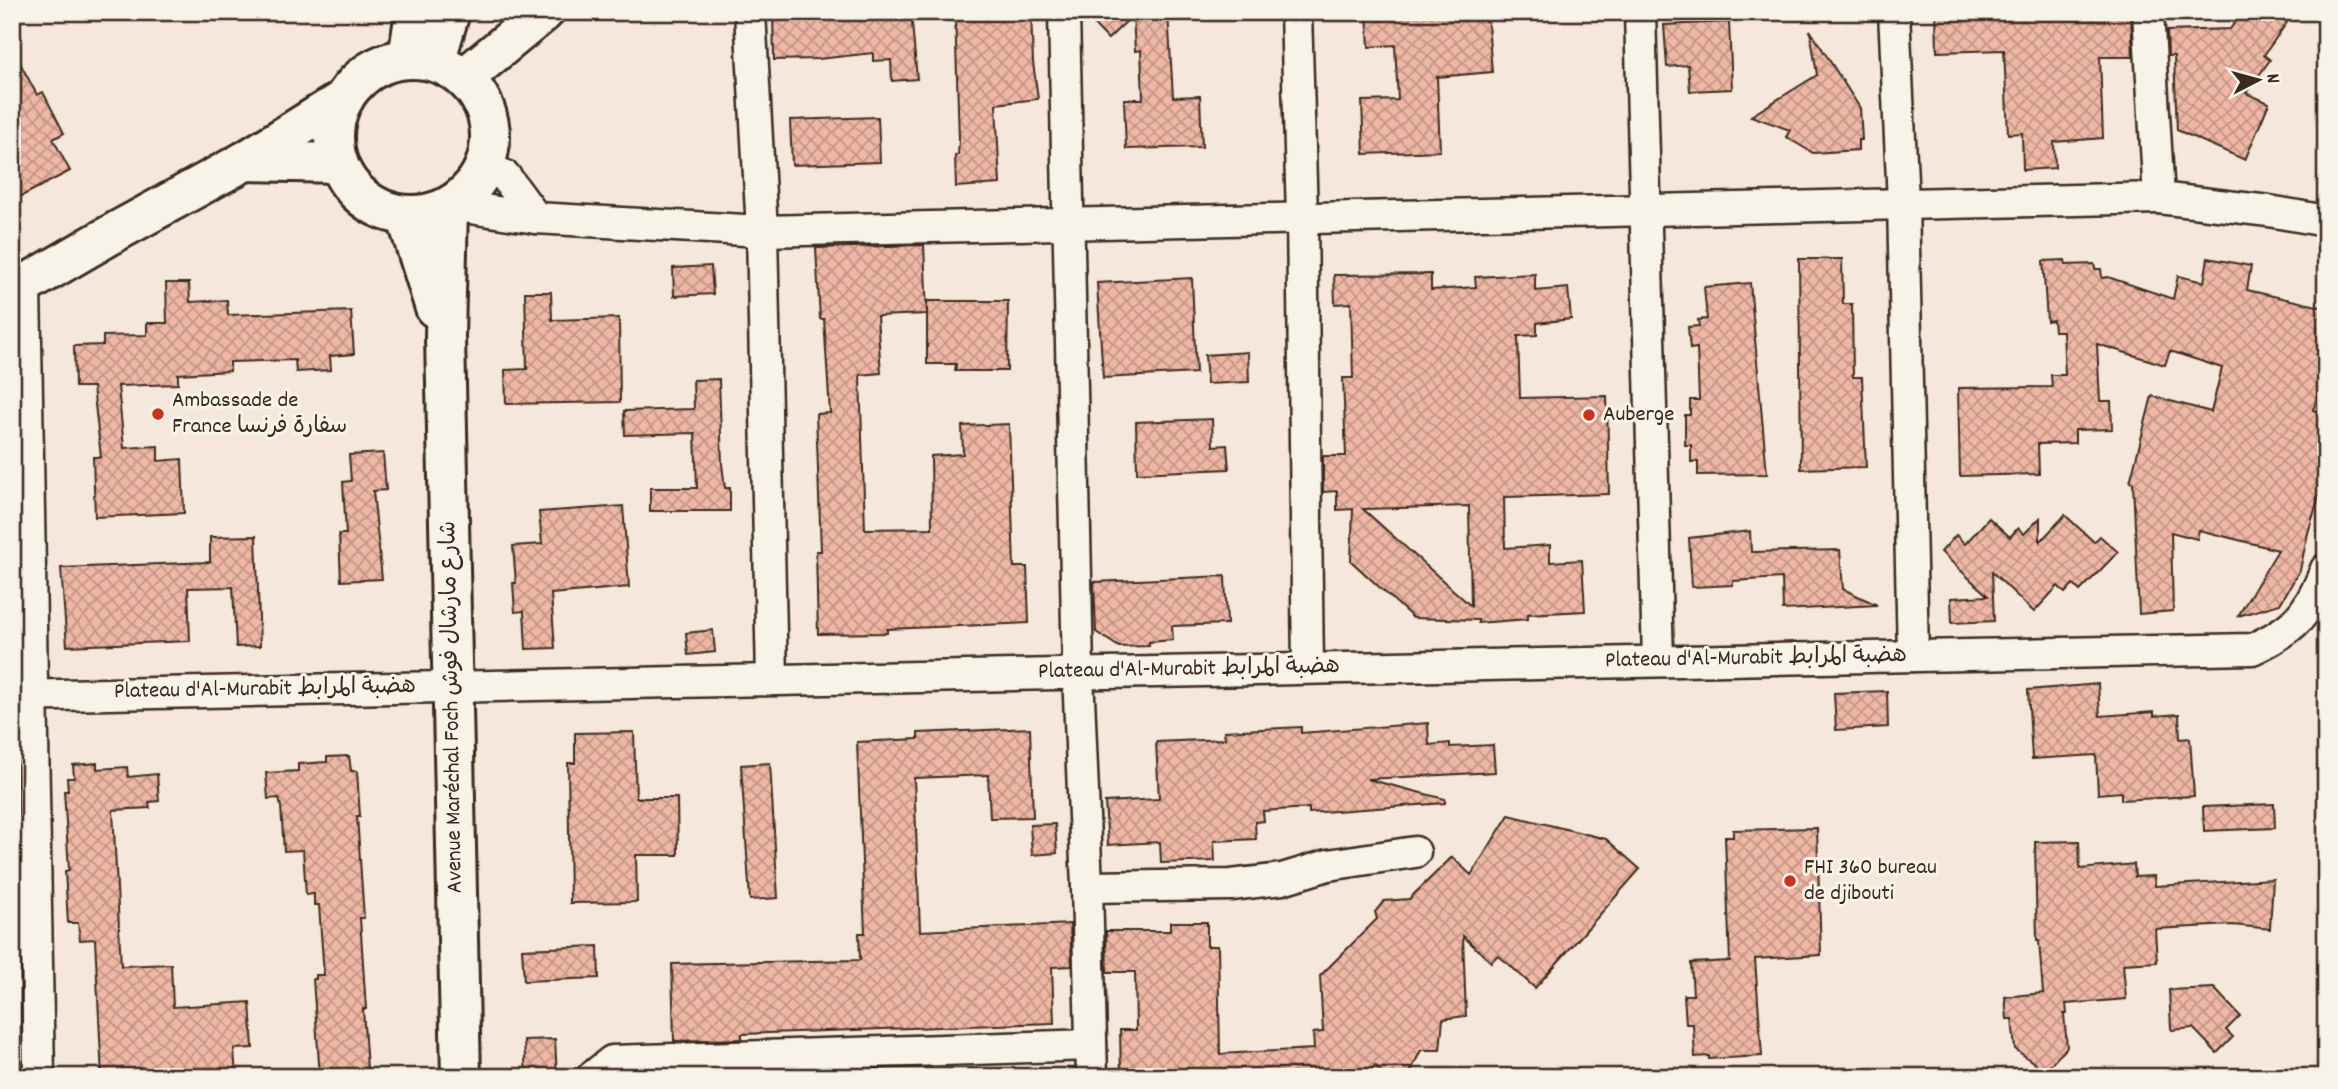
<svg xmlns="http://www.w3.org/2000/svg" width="2338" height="1089" font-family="Dekko,'Playpen Sans Arabic',sans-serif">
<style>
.building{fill:url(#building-cross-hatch);stroke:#3b2a1e;stroke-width:2;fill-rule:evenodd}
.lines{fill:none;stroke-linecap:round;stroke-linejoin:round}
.street-casing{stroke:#3b2a1e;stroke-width:35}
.secondary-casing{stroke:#3b2a1e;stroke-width:44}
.street{stroke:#f7f3e8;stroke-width:30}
.secondary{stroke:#f7f3e8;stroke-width:38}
.poi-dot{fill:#c8321e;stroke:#f7f3e8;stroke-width:2.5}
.labels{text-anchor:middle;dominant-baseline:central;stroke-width:6;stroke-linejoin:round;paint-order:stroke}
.poi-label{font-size:23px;fill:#3b2a1e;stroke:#f7f3e8;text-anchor:start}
.street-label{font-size:23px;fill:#3b2a1e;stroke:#f7f3e8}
</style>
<defs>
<pattern id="building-cross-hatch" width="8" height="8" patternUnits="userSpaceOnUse" patternTransform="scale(1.75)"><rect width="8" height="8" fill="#efb7a5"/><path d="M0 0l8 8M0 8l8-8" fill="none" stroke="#c39586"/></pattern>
</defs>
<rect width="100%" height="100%" fill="#f5e7db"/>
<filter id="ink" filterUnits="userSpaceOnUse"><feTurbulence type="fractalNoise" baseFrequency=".0143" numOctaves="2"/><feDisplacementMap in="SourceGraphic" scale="14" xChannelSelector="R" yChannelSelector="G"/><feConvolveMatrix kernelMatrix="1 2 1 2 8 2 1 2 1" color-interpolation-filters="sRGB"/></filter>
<g filter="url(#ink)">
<g class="building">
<path d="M 773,12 L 911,12 L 917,79 L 892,81 L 891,60 L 873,61 L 873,53 L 818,59 L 774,60 Z"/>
<path d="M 955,12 L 1031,12 L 1033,62 L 1038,99 L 996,104 L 1000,184 L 956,187 L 955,155 L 958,155 L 959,140 Z"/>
<path d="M 1082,12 L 1168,12 L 1173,97 L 1200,96 L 1202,147 L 1126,149 L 1124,99 L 1143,99 L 1141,50 L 1135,51 L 1133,15 L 1108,39 Z"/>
<path d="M 1367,12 L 1487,12 L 1492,72 L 1437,77 L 1440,151 L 1364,154 L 1362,101 L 1398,100 L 1395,45 L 1369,47 Z"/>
<path d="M 1936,12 L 2077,12 L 2078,14 L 2131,13 L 2133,57 L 2100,57 L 2103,138 L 2054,142 L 2055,168 L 2023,170 L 2022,133 L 2008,134 L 2004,50 L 1937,52 Z"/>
<path d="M 2243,12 L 2276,12 L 2288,21 L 2264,55 L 2270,60 L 2246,93 L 2269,103 L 2245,160 L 2177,130 L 2174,56 L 2168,56 L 2167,31 L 2230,29 Z"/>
<path d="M 1729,22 L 1732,89 L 1690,91 L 1688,65 L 1667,67 L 1664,25 Z"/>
<path d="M 1810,30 L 1860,108 L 1862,140 L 1858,140 L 1858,150 L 1813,153 L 1786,137 L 1790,130 L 1751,116 L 1817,75 Z"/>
<path d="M 12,48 L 37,95 L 43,92 L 64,133 L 53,139 L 70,171 L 12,201 Z"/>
<path d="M 878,117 L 880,162 L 792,165 L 790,120 Z"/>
<path d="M 924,245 L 927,314 L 877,316 L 881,373 L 860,375 L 865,529 L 932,528 L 931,456 L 963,454 L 962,426 L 1009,424 L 1014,567 L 1027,567 L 1029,623 L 887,629 L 887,633 L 818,634 L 816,551 L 821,551 L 816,414 L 830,413 L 824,319 L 820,319 L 816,248 Z"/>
<path d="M 2208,258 L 2251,266 L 2247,290 L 2326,308 L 2326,372 L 2313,410 L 2326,414 L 2326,472 L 2308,533 L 2300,570 L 2280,604 L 2238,616 L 2278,550 L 2199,530 L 2197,539 L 2171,532 L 2173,611 L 2139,614 L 2133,483 L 2130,482 L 2152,396 L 2211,412 L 2222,368 L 2170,351 L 2165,365 L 2097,344 L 2100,401 L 2111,401 L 2112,429 L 2075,430 L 2075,443 L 2038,444 L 2039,474 L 1960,476 L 1958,388 L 2052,387 L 2051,375 L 2065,375 L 2063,331 L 2054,331 L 2053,320 L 2047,321 L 2043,261 L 2065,260 L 2066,265 L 2094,264 L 2095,269 L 2101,269 L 2102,278 L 2108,277 L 2173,299 L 2178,276 L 2204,282 Z"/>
<path d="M 1799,259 L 1842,259 L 1843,304 L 1852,304 L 1853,377 L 1862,377 L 1866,467 L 1801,469 Z"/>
<path d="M 711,266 L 713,294 L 674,296 L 673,268 Z"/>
<path d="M 1431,274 L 1431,290 L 1476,287 L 1475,277 L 1535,274 L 1535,291 L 1568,288 L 1571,319 L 1537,323 L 1537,335 L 1518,336 L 1520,398 L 1607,396 L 1609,494 L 1504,497 L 1505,548 L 1550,545 L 1550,562 L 1582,560 L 1585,611 L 1528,614 L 1528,619 L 1478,623 L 1478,620 L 1413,618 L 1351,561 L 1353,509 L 1337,510 L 1337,491 L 1323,492 L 1323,456 L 1346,456 L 1343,378 L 1353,378 L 1351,303 L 1335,304 L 1334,275 ZM 1469,506 L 1471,606 L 1363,509 L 1365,509 Z"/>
<path d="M 1192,278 L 1196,373 L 1103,378 L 1097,283 Z"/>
<path d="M 166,283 L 189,283 L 190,302 L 227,300 L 228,315 L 351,311 L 354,354 L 330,356 L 331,370 L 296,372 L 295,360 L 230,362 L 230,371 L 178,374 L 178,384 L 118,386 L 124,448 L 158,446 L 158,461 L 182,459 L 184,513 L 95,517 L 93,457 L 101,457 L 93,387 L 75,387 L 74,346 L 103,345 L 103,336 L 147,335 L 147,323 L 167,323 Z"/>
<path d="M 1750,283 L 1767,474 L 1698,475 L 1698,462 L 1691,462 L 1691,445 L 1685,445 L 1685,415 L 1690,415 L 1690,400 L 1699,400 L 1697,348 L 1690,349 L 1688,327 L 1699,326 L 1698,320 L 1707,319 L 1704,287 Z"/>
<path d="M 525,292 L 551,292 L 552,320 L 619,318 L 620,402 L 506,404 L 505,370 L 527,369 Z"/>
<path d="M 927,301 L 1008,301 L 1007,371 L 955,371 L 956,364 L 927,364 Z"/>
<path d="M 1248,352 L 1249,382 L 1207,384 L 1205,355 Z"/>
<path d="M 719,379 L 722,464 L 725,488 L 730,488 L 730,511 L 650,511 L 650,488 L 697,488 L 695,433 L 625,435 L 624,411 L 694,409 L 693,380 Z"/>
<path d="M 1212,419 L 1213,446 L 1227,445 L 1229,469 L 1137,473 L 1136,422 Z"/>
<path d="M 383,453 L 386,490 L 373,491 L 382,579 L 341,581 L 339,534 L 346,534 L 343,482 L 351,481 L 349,455 Z"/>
<path d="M 623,506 L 629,587 L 551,594 L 555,648 L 526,649 L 524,611 L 515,612 L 513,583 L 516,583 L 513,546 L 542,544 L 539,512 Z"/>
<path d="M 2065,515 L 2094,542 L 2100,536 L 2118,552 L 2080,591 L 2073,584 L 2065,593 L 2058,586 L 2034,612 L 1992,572 L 1994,621 L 1952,623 L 1951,598 L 1988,596 L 1941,552 L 1956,535 L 1965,544 L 1989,518 L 2010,537 L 2018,528 L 2024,534 L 2040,518 L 2040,542 Z"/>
<path d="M 1750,531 L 1751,552 L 1840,550 L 1843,589 L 1877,605 L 1783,610 L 1782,578 L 1733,581 L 1733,585 L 1692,587 L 1689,538 Z"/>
<path d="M 256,536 L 260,646 L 236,647 L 233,587 L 188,588 L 190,641 L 67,646 L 61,568 L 210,562 L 210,537 Z"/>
<path d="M 1225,576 L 1227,624 L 1172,626 L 1173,640 L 1149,642 L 1149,646 L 1119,647 L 1096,632 L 1094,582 Z"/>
<path d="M 713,630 L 715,652 L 688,655 L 686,633 Z"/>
<path d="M 2098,684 L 2100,716 L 2154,712 L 2154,716 L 2179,714 L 2180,739 L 2190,738 L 2194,796 L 2121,800 L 2121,792 L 2098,794 L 2096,755 L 2032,759 L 2028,690 Z"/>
<path d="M 1887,691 L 1888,727 L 1836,730 L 1834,693 Z"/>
<path d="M 1428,723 L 1429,745 L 1450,743 L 1450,747 L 1493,745 L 1495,772 L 1367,779 L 1445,799 L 1445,803 L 1309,813 L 1309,808 L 1263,811 L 1264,821 L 1255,822 L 1256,839 L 1214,841 L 1215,861 L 1161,863 L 1160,842 L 1108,845 L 1105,802 L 1159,799 L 1156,742 L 1225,739 L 1224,731 L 1301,727 L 1301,733 Z"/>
<path d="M 1030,728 L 1033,817 L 990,818 L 988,775 L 914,778 L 920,931 L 1070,924 L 1072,966 L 1052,967 L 1054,1023 L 742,1034 L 742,1039 L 674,1041 L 672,964 L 860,960 L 859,933 L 865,933 L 857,742 L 918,739 L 918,733 Z"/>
<path d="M 634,732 L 636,798 L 677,798 L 678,855 L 636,855 L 637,902 L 570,903 L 568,763 L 575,763 L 575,733 Z"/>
<path d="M 349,756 L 351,771 L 357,771 L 360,816 L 357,816 L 364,918 L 360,918 L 366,1009 L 363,1009 L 367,1069 L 361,1069 L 361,1077 L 320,1077 L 313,979 L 316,979 L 316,975 L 324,975 L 319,905 L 314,905 L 314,894 L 306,895 L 303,850 L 284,851 L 281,807 L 279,798 L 268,799 L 266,773 L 298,771 L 298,764 L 327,762 L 327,757 Z"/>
<path d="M 97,763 L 97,769 L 127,767 L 128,777 L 157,774 L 159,801 L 149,802 L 150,808 L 113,810 L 121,966 L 171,964 L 173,1007 L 250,1002 L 253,1048 L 234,1049 L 236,1077 L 102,1077 L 95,939 L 80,940 L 78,923 L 68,923 L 65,871 L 69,870 L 64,791 L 68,791 L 67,778 L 74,778 L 73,765 Z"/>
<path d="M 770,763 L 778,898 L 750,900 L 741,765 Z"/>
<path d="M 2274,804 L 2275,828 L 2204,831 L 2203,807 Z"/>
<path d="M 1509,815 L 1606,839 L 1640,869 L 1535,988 L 1498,955 L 1491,962 L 1463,936 L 1466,1016 L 1443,1019 L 1440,1050 L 1421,1050 L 1408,1077 L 1386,1077 L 1375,1065 L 1366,1077 L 1121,1077 L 1120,1030 L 1136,1030 L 1135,972 L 1107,972 L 1106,931 L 1170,931 L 1170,922 L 1207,922 L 1207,946 L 1218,946 L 1220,1054 L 1314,1049 L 1313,1033 L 1323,1032 L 1320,976 L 1377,919 L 1375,912 L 1384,901 L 1409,899 L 1452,857 L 1471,875 Z"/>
<path d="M 1055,824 L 1057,853 L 1032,855 L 1030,825 Z"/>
<path d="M 1817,828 L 1821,955 L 1755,959 L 1762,1056 L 1709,1059 L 1709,1056 L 1695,1057 L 1693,1024 L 1686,1024 L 1684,995 L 1693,995 L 1691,963 L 1730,961 L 1725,837 L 1733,837 L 1733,830 Z"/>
<path d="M 2079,841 L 2080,869 L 2134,864 L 2135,877 L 2154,876 L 2155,886 L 2273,879 L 2270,929 L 2233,925 L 2155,929 L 2157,962 L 2123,964 L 2126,999 L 2066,1004 L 2067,1014 L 2064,1014 L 2067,1047 L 2045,1071 L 2015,1049 L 2012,1019 L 2007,1019 L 2005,997 L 2043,993 L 2039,941 L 2037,941 L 2035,842 Z"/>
<path d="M 598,946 L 599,978 L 524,981 L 522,949 Z"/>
<path d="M 2214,988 L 2240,1016 L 2226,1030 L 2233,1037 L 2217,1053 L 2193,1028 L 2172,1030 L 2171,1028 L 2169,990 Z"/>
<path d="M 555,1039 L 557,1077 L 526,1077 L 524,1040 Z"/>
</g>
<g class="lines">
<defs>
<g id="street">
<path d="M 750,12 L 762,231 L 772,679"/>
<path d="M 1064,12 L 1078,673 L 1087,887 L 1092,1077"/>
<path d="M 1296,12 L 1302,217 L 1308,668"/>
<path d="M 1640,12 L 1658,660"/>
<path d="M 1894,12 L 1903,202 L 1913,656"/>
<path d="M 485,166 L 505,176 L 536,218"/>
<path d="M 2159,198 L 2269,211 L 2326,221"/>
<path d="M 451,205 L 536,218 L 762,231 L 2159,198 L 2148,12"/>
<path d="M 25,286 L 39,1077"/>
<path d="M 12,696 L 2252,649 C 2296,629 2309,613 2326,569"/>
<path d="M 1087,887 L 1231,885 L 1282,879 L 1328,865 L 1415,852"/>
<path d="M 592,1077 L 612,1061 L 1091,1045"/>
</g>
<g id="secondary">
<path d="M 408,58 L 415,12"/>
<circle cx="412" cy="137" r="78"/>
<path d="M 435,62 L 450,12"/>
<path d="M 464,78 L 544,12"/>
<path d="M 245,161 L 338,163"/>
<path d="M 448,207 L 445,337 L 461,1077"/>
<path d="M 406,215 L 435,308"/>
<path d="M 12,292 L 119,230 L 245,161 L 344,99"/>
</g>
</defs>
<use href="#street" class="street-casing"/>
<use href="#secondary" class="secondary-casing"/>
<use href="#street" class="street"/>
<use href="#secondary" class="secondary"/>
</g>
</g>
<g class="poi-dot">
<circle cx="158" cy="414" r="7"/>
<circle cx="1589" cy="415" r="7"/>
<circle cx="1790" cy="881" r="7"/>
</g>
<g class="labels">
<g class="poi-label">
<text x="172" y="401">Ambassade de<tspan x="172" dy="26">France سفارة فرنسا</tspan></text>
<text x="1603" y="415">Auberge</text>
<text x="1804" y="868">FHI 360 bureau<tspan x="1804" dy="26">de djibouti</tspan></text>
</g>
<g class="street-label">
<text transform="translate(1756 659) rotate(-1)">Plateau d'Al-Murabit هضبة المرابط</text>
<text transform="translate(1189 670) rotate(-1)">Plateau d'Al-Murabit هضبة المرابط</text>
<text transform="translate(265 690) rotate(-1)">Plateau d'Al-Murabit هضبة المرابط</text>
<text transform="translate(453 707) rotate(-91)">Avenue Maréchal Foch شارع مارشال فوش</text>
</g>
</g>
<rect width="2338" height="1089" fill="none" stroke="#f7f3e8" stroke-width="42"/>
<rect x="21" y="21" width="2296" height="1047" fill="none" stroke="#3b2a1e" stroke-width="2.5" filter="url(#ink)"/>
<g transform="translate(2258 80) rotate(84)" stroke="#f7f3e8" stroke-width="5" paint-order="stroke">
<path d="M0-5L12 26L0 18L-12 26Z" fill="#3b2a1e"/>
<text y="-10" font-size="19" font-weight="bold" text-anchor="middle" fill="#3b2a1e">N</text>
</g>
</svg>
